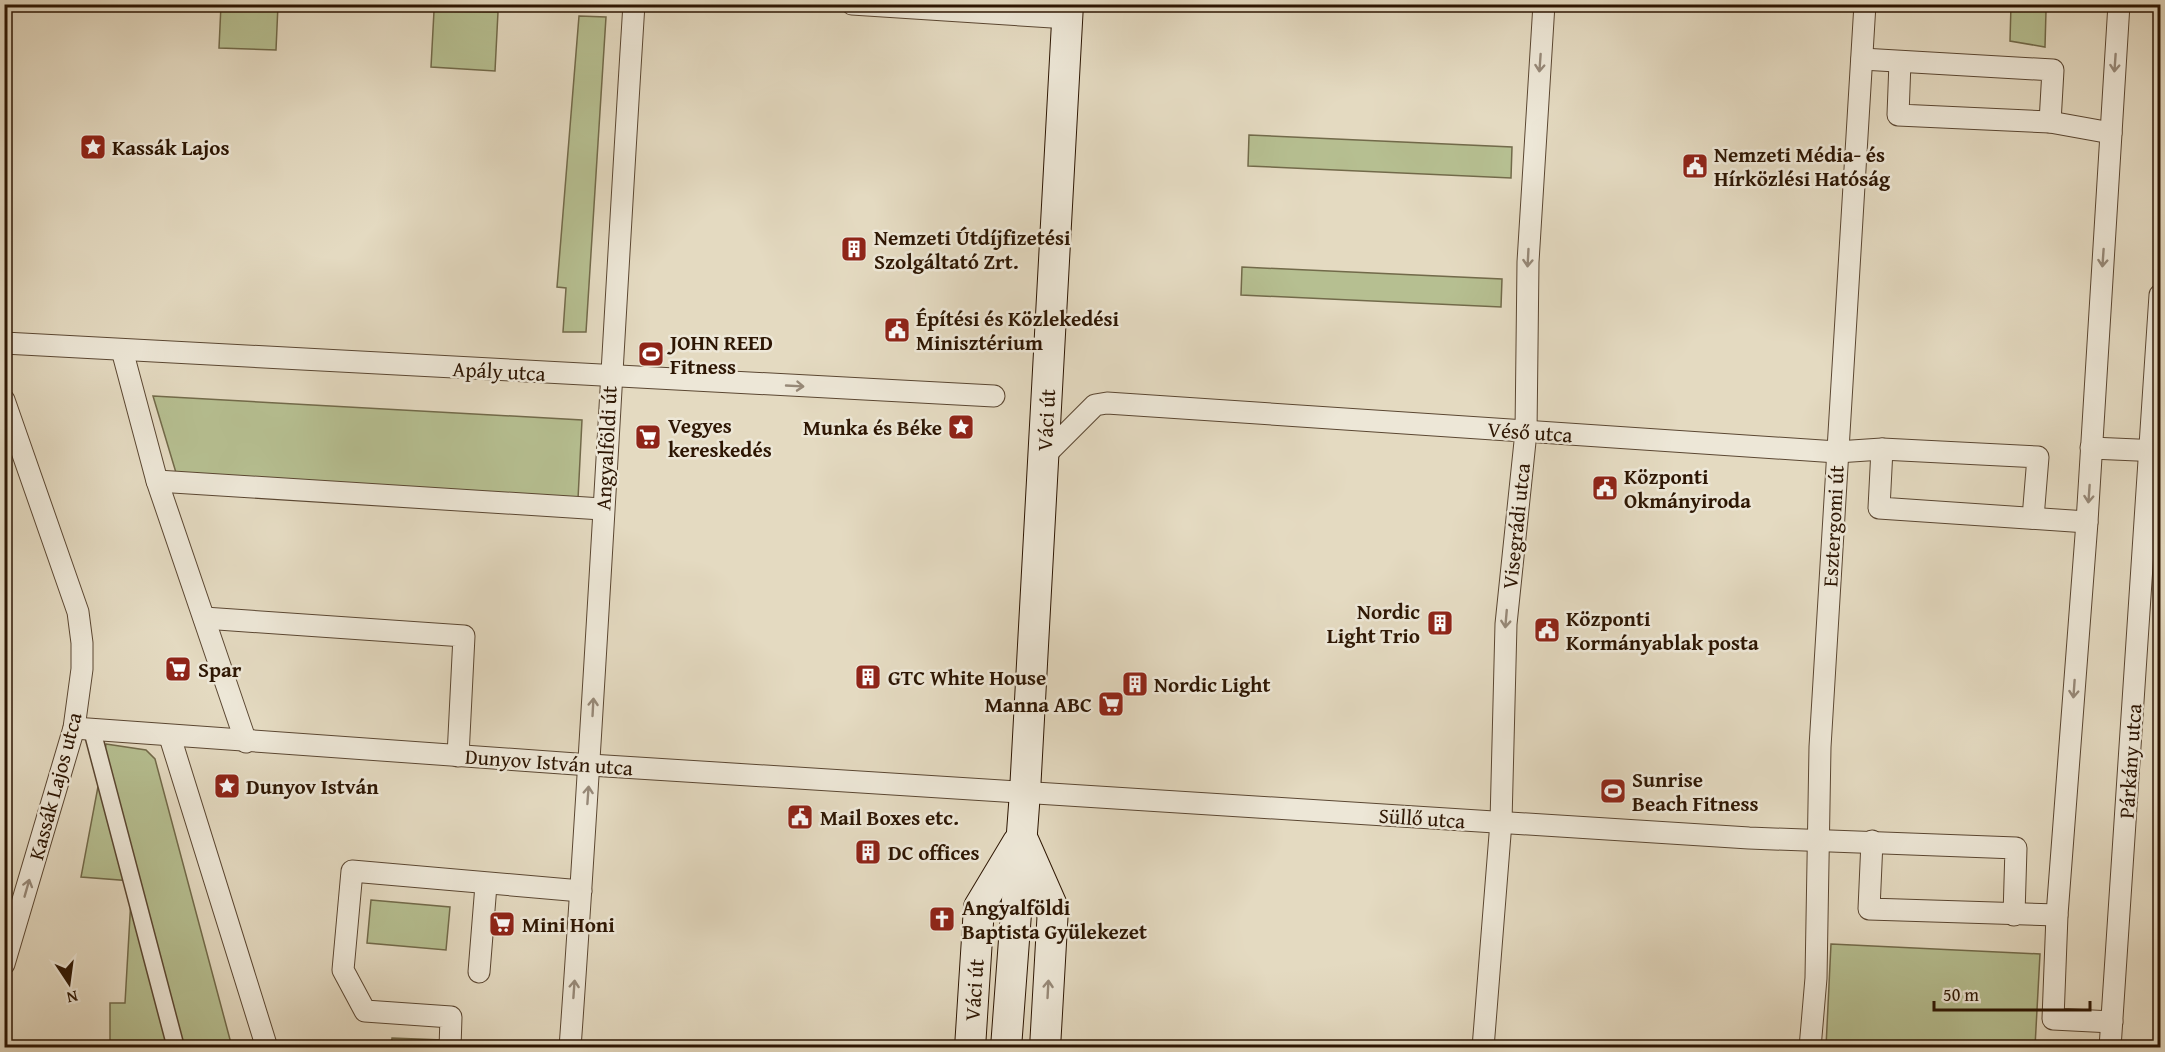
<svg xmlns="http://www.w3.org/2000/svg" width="2165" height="1052" font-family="'Gentium Book Plus',serif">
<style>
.green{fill:#b6bf91;stroke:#726a4a;stroke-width:1.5}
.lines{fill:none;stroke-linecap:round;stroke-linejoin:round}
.pedestrian-casing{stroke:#5b4732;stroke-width:19}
.minor-casing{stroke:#5b4732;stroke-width:23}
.secondary-casing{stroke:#2d1603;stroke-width:32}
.pedestrian{stroke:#ede7d7;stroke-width:16}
.minor{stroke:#ede7d7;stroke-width:21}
.secondary{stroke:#ede7d7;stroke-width:30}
.oneway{stroke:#978978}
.labels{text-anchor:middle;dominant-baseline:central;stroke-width:5;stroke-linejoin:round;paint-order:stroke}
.poi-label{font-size:21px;font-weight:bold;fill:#2d1603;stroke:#ede7d7;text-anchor:start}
.street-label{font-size:21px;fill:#2d1603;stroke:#ede7d7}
</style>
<rect width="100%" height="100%" fill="#e4dac1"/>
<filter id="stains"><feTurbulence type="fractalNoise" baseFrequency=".00333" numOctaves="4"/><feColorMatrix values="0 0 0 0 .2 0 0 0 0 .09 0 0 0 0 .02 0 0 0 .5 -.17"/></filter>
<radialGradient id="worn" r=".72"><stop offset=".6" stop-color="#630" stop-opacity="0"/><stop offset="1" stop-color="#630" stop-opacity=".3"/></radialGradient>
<g class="green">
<path d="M 221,5 L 278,5 L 276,50 L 219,48 Z"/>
<path d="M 2011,5 L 2058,5 L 2057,11 L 2046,11 L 2045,47 L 2010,41 Z"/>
<path d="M 434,11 L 498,12 L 495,71 L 431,67 Z"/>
<path d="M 579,16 L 606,17 L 586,332 L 563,332 L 566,288 L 557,287 Z"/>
<path d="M 1249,135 L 1512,147 L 1511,178 L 1248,166 Z"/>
<path d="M 1242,267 L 1502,279 L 1501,307 L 1241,295 Z"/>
<path d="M 153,396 L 582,420 L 578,499 L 177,476 Z"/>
<path d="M 106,744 L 146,750 L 155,759 L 232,1047 L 110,1047 L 110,1003 L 125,1003 L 132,881 L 81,877 Z"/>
<path d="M 371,900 L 450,907 L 446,950 L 367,943 Z"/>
<path d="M 1831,944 L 2040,954 L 2035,1047 L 1826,1047 Z"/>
<path d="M 392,1038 L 442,1040 L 441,1047 L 391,1048 Z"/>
</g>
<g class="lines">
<defs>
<path id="pedestrian" d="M 92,730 L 176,1048"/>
<g id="minor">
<path d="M 852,4 L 1068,18"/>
<path d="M 1862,59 L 2053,70 L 2050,122"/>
<path d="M 1900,62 L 1898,115 L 2050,122 L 2111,133"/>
<path d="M 4,343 L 994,396"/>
<path d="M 122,350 L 157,481 L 246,742"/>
<path d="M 4,400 L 78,612 L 82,643 L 82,669 L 74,728 L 4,964"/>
<path d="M 2091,448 L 2160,451"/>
<path d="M 1882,449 L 1879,508 L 2087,522"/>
<path d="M 1044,456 L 1095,405 L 1107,403 L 1837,452 L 1882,449 L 2038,457 L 2033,518"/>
<path d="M 157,481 L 602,509"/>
<path d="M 204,618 L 464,636 L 458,756"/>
<path d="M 74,728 L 590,765 L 1749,838 L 2016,848 L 2014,915"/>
<path d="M 170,737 L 267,1048"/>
<path d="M 1872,841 L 1869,909 L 2057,915"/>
<path d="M 479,972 L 486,885"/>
<path d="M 2112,1022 L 2053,1019 L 2057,915 L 2087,522 L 2119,4"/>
<path d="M 450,1048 L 451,1017 L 365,1011 L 343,970 L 352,871 L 581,891"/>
<path d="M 570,1048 C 595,700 612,352 634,4"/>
<path d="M 1483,1048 L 1501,822 L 1506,624 L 1526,432 L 1528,262 L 1544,4"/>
<path d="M 1810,1048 L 1816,978 L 1820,747 L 1865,4"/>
<path d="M 2110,1048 L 2160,295"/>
</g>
<g id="secondary">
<path d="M 1024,842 L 1053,908 L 1045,1048"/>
<path d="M 970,1048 L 979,907 L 1018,842"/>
<path d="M 1006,1048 L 1025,792 L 1068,4"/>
</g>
</defs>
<use href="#pedestrian" class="pedestrian-casing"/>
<use href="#minor" class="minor-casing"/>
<use href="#secondary" class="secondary-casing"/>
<use href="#pedestrian" class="pedestrian"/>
<use href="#minor" class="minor"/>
<use href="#secondary" class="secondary"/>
</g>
<defs><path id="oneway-shaft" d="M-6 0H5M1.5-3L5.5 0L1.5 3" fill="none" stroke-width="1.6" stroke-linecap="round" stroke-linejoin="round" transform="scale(1.5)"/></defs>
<g class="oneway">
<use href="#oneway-shaft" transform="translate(1540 63) rotate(94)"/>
<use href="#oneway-shaft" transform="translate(2115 63) rotate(94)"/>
<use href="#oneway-shaft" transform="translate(1528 258) rotate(93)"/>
<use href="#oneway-shaft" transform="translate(2103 258) rotate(94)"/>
<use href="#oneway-shaft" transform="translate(795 386) rotate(3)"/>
<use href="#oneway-shaft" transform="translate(2089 494) rotate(94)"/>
<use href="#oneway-shaft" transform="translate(1506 619) rotate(95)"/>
<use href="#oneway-shaft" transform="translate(2074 689) rotate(94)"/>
<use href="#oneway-shaft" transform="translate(593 707) rotate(-87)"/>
<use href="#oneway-shaft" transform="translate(588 795) rotate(-86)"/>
<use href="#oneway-shaft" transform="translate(27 888) rotate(-74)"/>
<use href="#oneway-shaft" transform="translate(574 989) rotate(-86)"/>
<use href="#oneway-shaft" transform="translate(1048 989) rotate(-87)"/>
</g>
<defs>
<symbol id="sight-square" viewBox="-11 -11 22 22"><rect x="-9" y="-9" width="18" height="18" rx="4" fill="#8f2418" stroke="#ede7d7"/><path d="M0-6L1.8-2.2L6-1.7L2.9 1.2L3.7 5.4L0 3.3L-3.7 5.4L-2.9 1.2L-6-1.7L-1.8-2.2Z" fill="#fff"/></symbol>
<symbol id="civic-square" viewBox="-11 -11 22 22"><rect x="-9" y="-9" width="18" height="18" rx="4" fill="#8f2418" stroke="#ede7d7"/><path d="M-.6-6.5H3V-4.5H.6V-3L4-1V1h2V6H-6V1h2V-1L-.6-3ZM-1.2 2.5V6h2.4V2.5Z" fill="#fff"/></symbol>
<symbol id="building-square" viewBox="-11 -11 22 22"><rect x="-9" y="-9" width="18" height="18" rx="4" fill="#8f2418" stroke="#ede7d7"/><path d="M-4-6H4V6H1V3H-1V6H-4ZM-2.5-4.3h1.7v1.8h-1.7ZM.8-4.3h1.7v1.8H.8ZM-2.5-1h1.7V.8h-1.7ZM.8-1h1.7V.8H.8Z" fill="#fff"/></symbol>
<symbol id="stadium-square" viewBox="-11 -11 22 22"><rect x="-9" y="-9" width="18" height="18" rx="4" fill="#8f2418" stroke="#ede7d7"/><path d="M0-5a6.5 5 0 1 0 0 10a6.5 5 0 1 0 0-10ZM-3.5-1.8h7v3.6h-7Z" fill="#fff"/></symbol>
<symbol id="supermarket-square" viewBox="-11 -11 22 22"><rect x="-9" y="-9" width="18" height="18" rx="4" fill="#8f2418" stroke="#ede7d7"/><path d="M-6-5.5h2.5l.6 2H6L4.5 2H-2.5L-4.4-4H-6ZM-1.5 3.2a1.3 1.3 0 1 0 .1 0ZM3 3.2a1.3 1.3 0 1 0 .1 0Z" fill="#fff"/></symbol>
<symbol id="church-square" viewBox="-11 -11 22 22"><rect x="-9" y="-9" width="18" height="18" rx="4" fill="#8f2418" stroke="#ede7d7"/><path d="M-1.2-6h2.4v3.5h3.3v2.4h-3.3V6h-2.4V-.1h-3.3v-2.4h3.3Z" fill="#fff"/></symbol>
</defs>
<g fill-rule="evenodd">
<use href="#sight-square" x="78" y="132" width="30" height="30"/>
<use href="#civic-square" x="1680" y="151" width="30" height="30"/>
<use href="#building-square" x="839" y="234" width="30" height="30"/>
<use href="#civic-square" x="882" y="315" width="30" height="30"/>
<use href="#stadium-square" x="636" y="339" width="30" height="30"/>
<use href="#sight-square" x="946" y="412" width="30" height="30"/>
<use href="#supermarket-square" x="633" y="422" width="30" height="30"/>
<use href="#civic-square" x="1590" y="473" width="30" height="30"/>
<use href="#building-square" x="1425" y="608" width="30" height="30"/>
<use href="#civic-square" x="1532" y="615" width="30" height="30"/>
<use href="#supermarket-square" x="163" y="654" width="30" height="30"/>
<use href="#building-square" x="853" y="662" width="30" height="30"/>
<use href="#building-square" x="1120" y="669" width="30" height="30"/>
<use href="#supermarket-square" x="1096" y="689" width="30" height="30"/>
<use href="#sight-square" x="212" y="771" width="30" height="30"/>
<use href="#stadium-square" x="1598" y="776" width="30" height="30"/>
<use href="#civic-square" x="785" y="802" width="30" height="30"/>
<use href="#building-square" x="853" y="837" width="30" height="30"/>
<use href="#church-square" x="927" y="904" width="30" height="30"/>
<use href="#supermarket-square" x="487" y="909" width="30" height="30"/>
</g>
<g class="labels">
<g class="poi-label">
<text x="112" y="147">Kassák Lajos</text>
<text x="1714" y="154">Nemzeti Média- és<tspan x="1714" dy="24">Hírközlési Hatóság</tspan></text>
<text x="874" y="237">Nemzeti Útdíjfizetési<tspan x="874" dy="24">Szolgáltató Zrt.</tspan></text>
<text x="916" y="318">Építési és Közlekedési<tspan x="916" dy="24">Minisztérium</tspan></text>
<text x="670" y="342">JOHN REED<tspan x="670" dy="24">Fitness</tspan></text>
<text x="668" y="425">Vegyes<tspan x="668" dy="24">kereskedés</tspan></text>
<text x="942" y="427" text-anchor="end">Munka és Béke</text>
<text x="1624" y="476">Központi<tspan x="1624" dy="24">Okmányiroda</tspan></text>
<text x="1420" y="611" text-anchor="end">Nordic<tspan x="1420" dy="24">Light Trio</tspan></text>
<text x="1566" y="618">Központi<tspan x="1566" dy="24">Kormányablak posta</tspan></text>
<text x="198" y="669">Spar</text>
<text x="888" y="677">GTC White House</text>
<text x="1154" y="684">Nordic Light</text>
<text x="1092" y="704" text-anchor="end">Manna ABC</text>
<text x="1632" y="779">Sunrise<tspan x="1632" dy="24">Beach Fitness</tspan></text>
<text x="246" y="786">Dunyov István</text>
<text x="820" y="817">Mail Boxes etc.</text>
<text x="888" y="852">DC offices</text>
<text x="962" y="907">Angyalföldi<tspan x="962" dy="24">Baptista Gyülekezet</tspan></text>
<text x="522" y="924">Mini Honi</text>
</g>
<g class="street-label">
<text transform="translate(499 371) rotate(3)">Apály utca</text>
<text transform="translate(1046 420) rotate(-87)">Váci út</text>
<text transform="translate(1530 432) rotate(4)">Véső utca</text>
<text transform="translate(606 448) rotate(-87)">Angyalföldi út</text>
<text transform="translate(1516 526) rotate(-84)">Visegrádi utca</text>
<text transform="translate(1833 526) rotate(-87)">Esztergomi út</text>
<text transform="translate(2130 761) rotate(-86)">Párkány utca</text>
<text transform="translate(549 762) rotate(4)">Dunyov István utca</text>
<text transform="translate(55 786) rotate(-75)">Kassák Lajos utca</text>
<text transform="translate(1422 818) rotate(4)">Süllő utca</text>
<text transform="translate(974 990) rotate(-86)">Váci út</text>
</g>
</g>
<rect width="2165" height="1052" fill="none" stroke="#e4dac1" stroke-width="24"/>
<rect x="6" y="6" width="2153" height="1040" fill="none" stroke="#2d1603" stroke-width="3"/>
<rect x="12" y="12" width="2141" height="1028" fill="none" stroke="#2d1603" stroke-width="1.5"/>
<g transform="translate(69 983) rotate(167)" stroke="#ede7d7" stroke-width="4.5" paint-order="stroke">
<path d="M0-4.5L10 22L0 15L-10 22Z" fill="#2d1603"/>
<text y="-9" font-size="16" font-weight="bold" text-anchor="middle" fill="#2d1603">N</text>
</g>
<path d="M1934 1001v9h156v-9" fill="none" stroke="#2d1603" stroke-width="3"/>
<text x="1943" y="1001" font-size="18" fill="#2d1603" stroke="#ede7d7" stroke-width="4.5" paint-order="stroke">50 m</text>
<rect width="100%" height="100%" filter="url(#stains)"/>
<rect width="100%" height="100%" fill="url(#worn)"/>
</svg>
